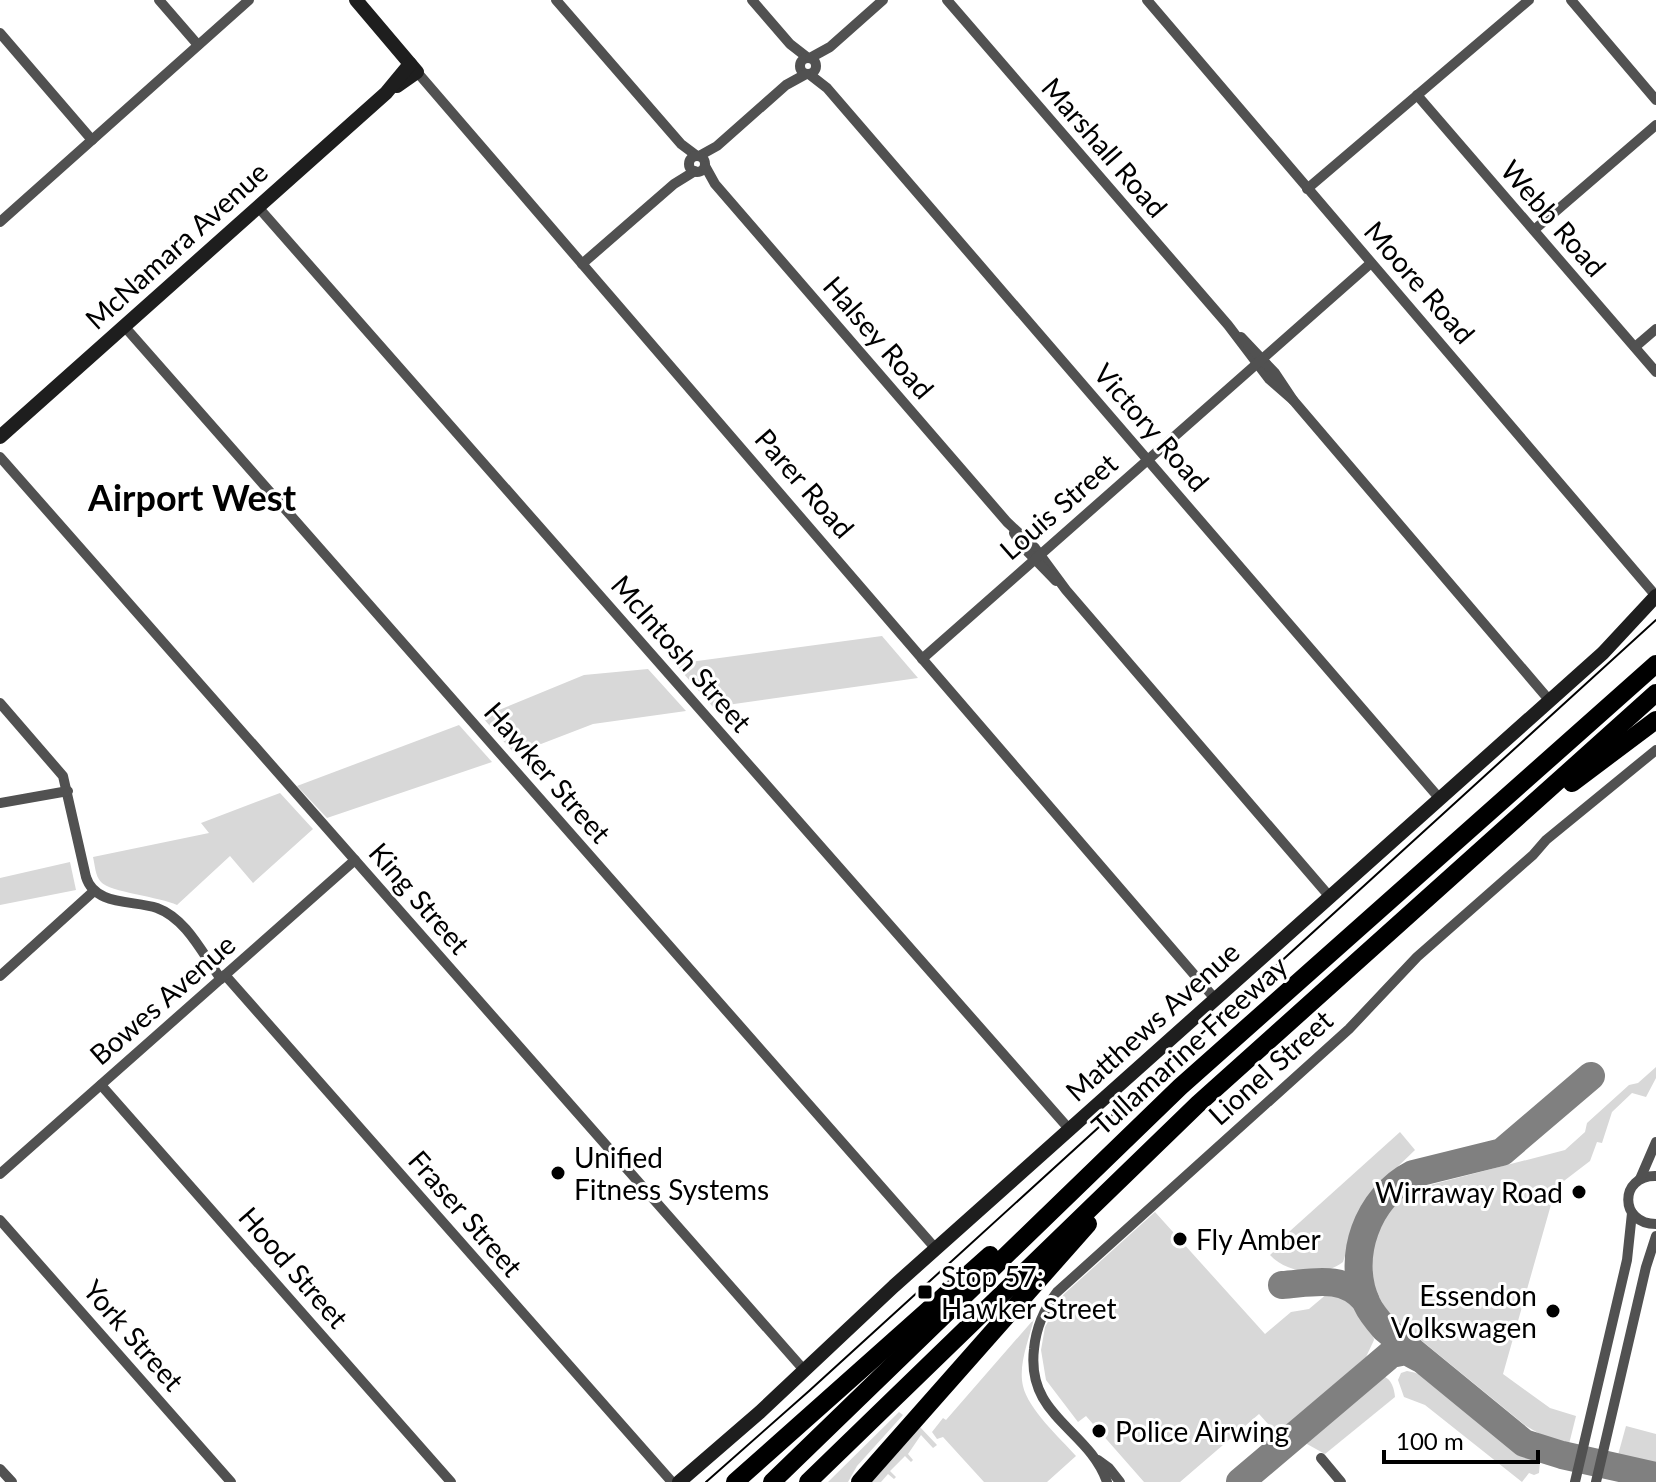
<svg xmlns="http://www.w3.org/2000/svg" width="1656" height="1482" font-family="Lato,sans-serif">
<style>
.green{fill:#d8d8d8}
.lines{fill:none;stroke-linecap:round;stroke-linejoin:round}
.taxiway{stroke:#808080;stroke-width:28}
.street{stroke:#515151;stroke-width:10}
.secondary{stroke:#1e1e1e;stroke-width:14}
.highway{stroke:#000;stroke-width:18}
.tram{stroke:#000;stroke-width:2}
.poi-dot{fill:#000;stroke:#fff;stroke-width:3}
.labels{text-anchor:middle;dominant-baseline:central;stroke-width:6;stroke-linejoin:round;paint-order:stroke}
.street-label{font-size:28px;fill:#000;stroke:#fff}
.poi-label{font-size:28px;fill:#000;stroke:#fff;text-anchor:start}
.district-label{font-size:36px;font-weight:bold;fill:#000;stroke:#fff}
</style>
<rect width="100%" height="100%" fill="#fff"/>
<g class="green">
<path d="M 882,636 L 918,678 L 713,707 L 675,664 Z"/>
<path d="M 648,669 L 686,711 L 593,724 L 515,754 L 482,717 L 584,675 Z"/>
<path d="M 459,725 L 492,762 L 327,818 L 297,786 Z"/>
<path d="M 280,793 L 313,829 L 253,883 L 230,856 L 177,905 C 161,897 109,892 101,882 C 95,876 95,865 93,857 L 209,833 L 201,823 Z"/>
<path d="M 70,862 L 76,890 L 0,905 L 0,878 Z"/>
<path d="M 1656,1067 L 1656,1078 L 1646,1097 L 1632,1093 L 1612,1112 L 1602,1143 L 1597,1142 L 1590,1161 L 1556,1187 L 1503,1374 L 1550,1408 L 1576,1416 L 1569,1444 L 1547,1438 L 1526,1426 L 1389,1314 L 1376,1292 L 1371,1278 L 1373,1240 L 1378,1226 L 1387,1212 L 1407,1191 L 1565,1150 L 1585,1132 L 1587,1123 L 1629,1085 L 1638,1083 Z"/>
<path d="M 1400,1132 L 1415,1150 L 1389,1175 L 1359,1213 L 1343,1262 C 1323,1278 1286,1273 1270,1255 L 1282,1244 L 1280,1240 Z"/>
<path d="M 1155,1212 L 1265,1334 L 1291,1312 L 1309,1309 L 1328,1293 C 1350,1300 1371,1316 1374,1340 L 1366,1357 L 1283,1429 L 1267,1431 L 1269,1425 L 1259,1414 L 1180,1482 L 1144,1482 L 1086,1416 L 1078,1422 L 1046,1380 L 1041,1350 L 1045,1327 L 1064,1294 Z"/>
<path d="M 1034,1319 C 1029,1339 1018,1365 1023,1386 C 1028,1409 1060,1438 1076,1456 L 1047,1482 L 984,1482 L 943,1437 L 937,1439 L 932,1432 L 943,1418 L 946,1420 Z"/>
<path d="M 1407,1371 C 1450,1377 1495,1441 1540,1461 L 1539,1473 L 1534,1475 L 1529,1473 L 1522,1482 L 1425,1405 L 1404,1397 L 1398,1380 L 1401,1373 Z"/>
<path d="M 1381,1376 C 1391,1377 1394,1388 1395,1397 L 1325,1454 L 1307,1444 L 1306,1441 Z"/>
<path d="M 899,1412 L 903,1415 L 857,1466 L 848,1482 L 828,1482 Z"/>
<path d="M 919,1426 L 937,1445 L 933,1448 L 921,1435 L 908,1454 L 913,1460 L 911,1462 L 905,1456 L 890,1471 L 896,1477 L 894,1479 L 888,1474 L 881,1482 L 871,1482 Z"/>
<path d="M 1626,1426 L 1656,1434 L 1656,1464 L 1618,1455 Z"/>
</g>
<g class="lines">
<g class="taxiway">
<path d="M 1591,1076 L 1502,1152 L 1413,1174 C 1368,1197 1345,1258 1367,1304 C 1371,1313 1378,1321 1385,1329 L 1524,1443 L 1562,1455 L 1656,1476"/>
<path d="M 1282,1285 C 1312,1283 1343,1274 1365,1300"/>
<path d="M 1240,1482 L 1391,1354 L 1406,1351 L 1419,1358"/>
</g>
<g class="street">
<path d="M 159,0 L 198,45"/>
<path d="M 556,0 L 681,144 L 697,156"/>
<path d="M 752,0 L 790,44 L 808,58"/>
<path d="M 947,0 L 1228,325 L 1269,379 L 1293,400"/>
<path d="M 1147,0 L 1656,596"/>
<path d="M 1571,0 L 1656,100"/>
<path d="M 0,33 L 92,140"/>
<circle cx="808" cy="66" r="8"/>
<path d="M 810,58 L 830,47 L 883,0"/>
<path d="M 417,72 L 1216,1000"/>
<path d="M 809,74 L 827,88 L 1440,799"/>
<path d="M 1417,95 L 1656,372"/>
<path d="M 699,156 L 717,146 L 786,85 L 806,74"/>
<circle cx="697" cy="164" r="8"/>
<path d="M 705,166 L 715,184 L 1007,522 L 1035,548 L 1066,590 L 1330,897"/>
<path d="M 1307,189 L 1529,0"/>
<path d="M 258,207 L 1070,1130"/>
<path d="M 0,222 L 249,0"/>
<path d="M 1534,230 L 1656,125"/>
<path d="M 582,264 L 674,184 L 695,171"/>
<path d="M 124,326 L 936,1249"/>
<path d="M 1241,337 L 1275,373 L 1293,400 L 1550,701"/>
<path d="M 1635,347 L 1656,329"/>
<path d="M 0,457 L 804,1370"/>
<path d="M 1014,533 L 1023,547 L 1056,581"/>
<path d="M 922,659 L 1371,263"/>
<path d="M 0,703 L 63,776 L 86,877 C 95,906 133,900 157,908 C 187,919 203,955 221,979"/>
<path d="M 0,803 L 68,791"/>
<path d="M 225,975 L 672,1482"/>
<path d="M 0,976 L 94,891"/>
<path d="M 101,1085 L 451,1482"/>
<path d="M 0,1174 L 355,860"/>
<path d="M 1656,1176 C 1619,1175 1619,1224 1656,1224"/>
<path d="M 1640,1179 L 1656,1142"/>
<path d="M 0,1220 L 231,1482"/>
<path d="M 1321,1458 L 1341,1482"/>
<path d="M 1098,1460 L 1109,1468 L 1120,1482"/>
<path d="M 0,1469 L 12,1482"/>
<path d="M 1107,1482 C 1089,1429 1026,1417 1034,1349 C 1036,1328 1044,1309 1057,1292 L 1349,1029 L 1417,957 L 1533,855 L 1546,840 L 1656,750"/>
<path d="M 1575,1482 L 1627,1260 L 1632,1213"/>
<path d="M 1596,1482 L 1646,1267 L 1656,1236"/>
</g>
<g class="secondary">
<path d="M 356,0 L 417,72 L 397,86"/>
<path d="M 0,437 L 386,93 L 410,64"/>
<path d="M 679,1482 L 760,1412 L 894,1286 L 1603,653 L 1656,596"/>
</g>
<g class="highway">
<path d="M 1572,783 L 1656,720"/>
<path d="M 735,1482 L 990,1255"/>
<path d="M 772,1482 L 1180,1087 L 1656,664"/>
<path d="M 808,1482 L 1198,1104 L 1656,693"/>
<path d="M 860,1482 L 1088,1224"/>
</g>
<path class="tram" d="M 706,1482 L 809,1391 L 1656,620"/>
</g>
<g class="poi-dot">
<circle cx="558" cy="1173" r="8"/>
<circle cx="1579" cy="1192" r="8"/>
<circle cx="1180" cy="1239" r="8"/>
<rect x="917" y="1284" width="16" height="16" rx="4"/>
<circle cx="1553" cy="1311" r="8"/>
<circle cx="1099" cy="1431" r="8"/>
</g>
<g class="labels">
<g class="street-label">
<text transform="translate(1105 147) rotate(49)">Marshall Road</text>
<text transform="translate(1554 218) rotate(49)">Webb Road</text>
<text transform="translate(176 245) rotate(-42)">McNamara Avenue</text>
<text transform="translate(1420 282) rotate(49)">Moore Road</text>
<text transform="translate(879 337) rotate(49)">Halsey Road</text>
<text transform="translate(1152 427) rotate(49)">Victory Road</text>
<text transform="translate(805 483) rotate(49)">Parer Road</text>
<text transform="translate(1058 506) rotate(-41)">Louis Street</text>
<text transform="translate(682 653) rotate(49)">McIntosh Street</text>
<text transform="translate(548 772) rotate(49)">Hawker Street</text>
<text transform="translate(420 898) rotate(49)">King Street</text>
<text transform="translate(162 999) rotate(-41)">Bowes Avenue</text>
<text transform="translate(1152 1021) rotate(-42)">Matthews Avenue</text>
<text transform="translate(1189 1045) rotate(-42)">Tullamarine Freeway</text>
<text transform="translate(1270 1067) rotate(-42)">Lionel Street</text>
<text transform="translate(466 1213) rotate(49)">Fraser Street</text>
<text transform="translate(294 1267) rotate(49)">Hood Street</text>
<text transform="translate(134 1335) rotate(49)">York Street</text>
</g>
<g class="poi-label">
<text x="574" y="1157">Unified<tspan x="574" dy="32">Fitness Systems</tspan></text>
<text x="1563" y="1192" text-anchor="end">Wirraway Road</text>
<text x="1196" y="1239">Fly Amber</text>
<text x="941" y="1276">Stop 57:<tspan x="941" dy="32">Hawker Street</tspan></text>
<text x="1537" y="1295" text-anchor="end">Essendon<tspan x="1537" dy="32">Volkswagen</tspan></text>
<text x="1115" y="1431">Police Airwing</text>
</g>
<g class="district-label">
<text x="192" y="497">Airport West</text>
</g>
</g>
<path d="M1384 1450v12h154v-12" fill="none" stroke="#000000" stroke-width="4"/>
<text x="1396" y="1450" font-size="24" fill="#000000" stroke="#ffffff" stroke-width="6" paint-order="stroke">100 m</text>
</svg>
